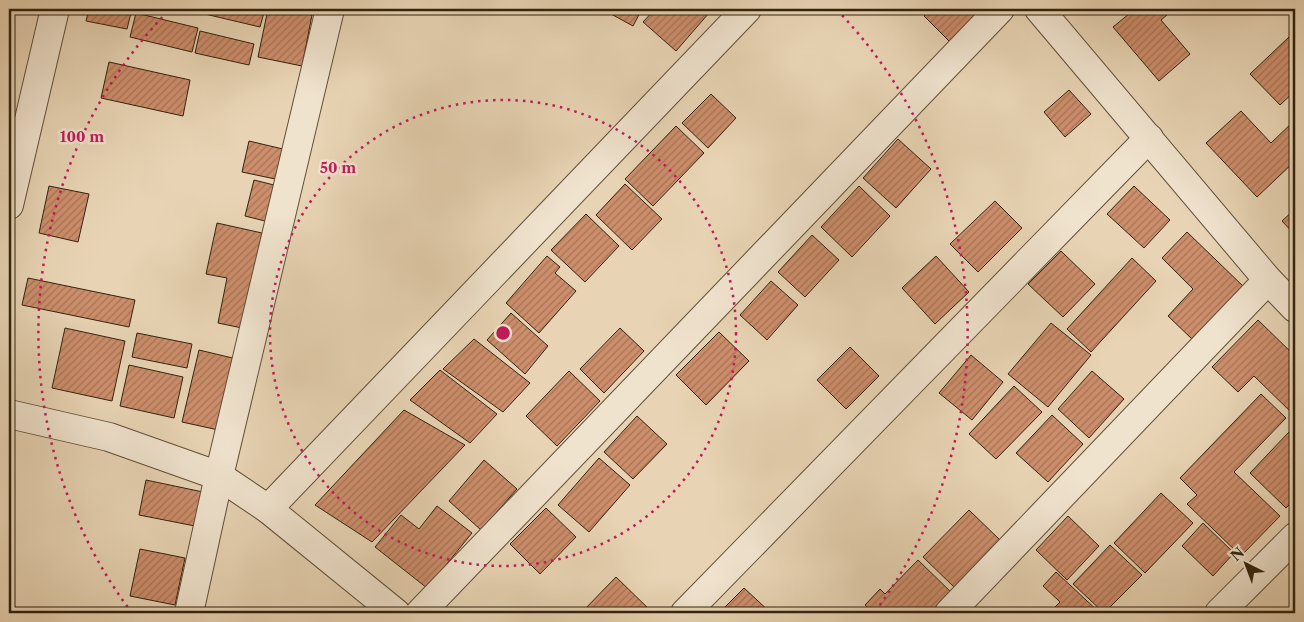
<svg xmlns="http://www.w3.org/2000/svg" width="1304" height="622" font-family="'Libre Caslon Text',serif">
<style>
.building{fill:url(#building-hatch);stroke:#32230e}
.lines{fill:none;stroke-linecap:round;stroke-linejoin:round}
.street-casing{stroke:#604f38;stroke-width:30}
.street{stroke:#f0e3ce;stroke-width:28}
.ring{fill:none;stroke:#c2185b;stroke-width:2.5;stroke-dasharray:2.5 5}
.centre{fill:#c2185b;stroke:#f0e3ce;stroke-width:2.5}
.ring-label{font-size:15px;text-anchor:middle;font-weight:bold;fill:#c2185b;stroke:#f0e3ce;stroke-width:5;stroke-linejoin:round;paint-order:stroke}
</style>
<defs>
<pattern id="building-hatch" width="6" height="6" patternUnits="userSpaceOnUse" patternTransform="scale(1.25)"><rect width="6" height="6" fill="#cd8e6c"/><path d="M-1 1l2-2M0 6l6-6M5 7l2-2" fill="none" stroke="#a77457"/></pattern>
</defs>
<rect width="100%" height="100%" fill="#e8d4b4"/>
<filter id="stains"><feTurbulence type="fractalNoise" baseFrequency=".004" numOctaves="4"/><feColorMatrix values="0 0 0 0 .2 0 0 0 0 .09 0 0 0 0 .02 0 0 0 .5 -.17"/></filter>
<radialGradient id="worn" r=".72"><stop offset=".6" stop-color="#630" stop-opacity="0"/><stop offset="1" stop-color="#630" stop-opacity=".3"/></radialGradient>
<g class="building">
<path d="M 89,9 L 132,9 L 127,29 L 86,21 Z"/>
<path d="M 206,9 L 265,9 L 260,27 L 205,14 Z"/>
<path d="M 268,9 L 281,9 L 312,15 L 302,66 L 258,57 Z"/>
<path d="M 602,9 L 642,9 L 633,26 Z"/>
<path d="M 655,9 L 704,9 L 709,13 L 676,51 L 643,22 Z"/>
<path d="M 932,9 L 984,9 L 951,43 L 924,16 Z"/>
<path d="M 1135,9 L 1174,9 L 1161,20 L 1190,54 L 1159,81 L 1113,27 Z"/>
<path d="M 136,13 L 198,28 L 192,52 L 130,37 Z"/>
<path d="M 200,31 L 254,44 L 249,65 L 195,53 Z"/>
<path d="M 1289,37 L 1295,44 L 1295,91 L 1280,105 L 1250,74 Z"/>
<path d="M 109,62 L 190,80 L 183,116 L 101,98 Z"/>
<path d="M 1069,90 L 1091,114 L 1065,137 L 1044,112 Z"/>
<path d="M 711,94 L 736,118 L 708,148 L 682,123 Z"/>
<path d="M 1241,111 L 1271,143 L 1295,120 L 1295,161 L 1257,197 L 1206,143 Z"/>
<path d="M 676,126 L 704,153 L 653,206 L 625,179 Z"/>
<path d="M 898,139 L 931,169 L 896,208 L 863,178 Z"/>
<path d="M 249,141 L 287,150 L 280,180 L 242,172 Z"/>
<path d="M 254,180 L 286,188 L 277,224 L 245,216 Z"/>
<path d="M 625,184 L 662,219 L 632,250 L 596,215 Z"/>
<path d="M 49,186 L 89,194 L 78,242 L 39,233 Z"/>
<path d="M 859,186 L 890,216 L 852,257 L 821,227 Z"/>
<path d="M 1134,186 L 1170,220 L 1144,248 L 1107,214 Z"/>
<path d="M 995,201 L 1022,228 L 978,272 L 950,244 Z"/>
<path d="M 1295,209 L 1295,235 L 1282,221 Z"/>
<path d="M 586,214 L 619,246 L 585,282 L 551,250 Z"/>
<path d="M 217,223 L 262,233 L 242,328 L 218,323 L 227,278 L 206,274 Z"/>
<path d="M 1187,232 L 1244,287 L 1193,340 L 1168,316 L 1193,289 L 1162,258 Z"/>
<path d="M 812,235 L 839,260 L 805,297 L 778,272 Z"/>
<path d="M 1061,251 L 1095,284 L 1063,317 L 1028,284 Z"/>
<path d="M 547,256 L 560,267 L 555,273 L 576,291 L 539,333 L 506,303 Z"/>
<path d="M 936,256 L 969,292 L 935,324 L 902,288 Z"/>
<path d="M 1132,258 L 1156,281 L 1091,352 L 1067,329 Z"/>
<path d="M 28,278 L 135,300 L 129,327 L 22,305 Z"/>
<path d="M 771,281 L 798,305 L 767,340 L 740,315 Z"/>
<path d="M 511,313 L 548,346 L 525,374 L 487,340 Z"/>
<path d="M 1258,320 L 1295,356 L 1295,416 L 1254,376 L 1238,392 L 1212,367 Z"/>
<path d="M 1051,323 L 1091,355 L 1048,407 L 1008,374 Z"/>
<path d="M 65,328 L 125,341 L 112,401 L 52,388 Z"/>
<path d="M 620,328 L 644,351 L 604,393 L 580,369 Z"/>
<path d="M 719,332 L 749,361 L 706,405 L 676,375 Z"/>
<path d="M 137,333 L 192,344 L 187,368 L 132,357 Z"/>
<path d="M 474,339 L 530,383 L 503,412 L 443,369 Z"/>
<path d="M 850,347 L 879,376 L 846,409 L 817,380 Z"/>
<path d="M 199,350 L 241,360 L 223,431 L 182,422 Z"/>
<path d="M 971,355 L 1003,382 L 972,420 L 939,393 Z"/>
<path d="M 129,365 L 183,377 L 174,418 L 120,406 Z"/>
<path d="M 440,370 L 497,414 L 470,443 L 410,400 Z"/>
<path d="M 569,371 L 600,401 L 557,446 L 526,416 Z"/>
<path d="M 1092,371 L 1124,399 L 1089,438 L 1058,409 Z"/>
<path d="M 1014,386 L 1042,412 L 996,459 L 969,434 Z"/>
<path d="M 1261,394 L 1286,418 L 1234,472 L 1280,516 L 1241,556 L 1187,504 L 1197,495 L 1180,478 Z"/>
<path d="M 404,410 L 465,445 L 372,542 L 315,505 Z"/>
<path d="M 1052,415 L 1083,444 L 1048,482 L 1016,453 Z"/>
<path d="M 637,416 L 667,444 L 633,479 L 604,452 Z"/>
<path d="M 1289,432 L 1295,438 L 1295,499 L 1286,508 L 1250,473 Z"/>
<path d="M 599,458 L 630,485 L 589,532 L 558,505 Z"/>
<path d="M 484,460 L 517,489 L 481,530 L 449,501 Z"/>
<path d="M 146,480 L 203,492 L 195,526 L 139,515 Z"/>
<path d="M 1161,493 L 1193,523 L 1145,573 L 1114,543 Z"/>
<path d="M 437,506 L 472,533 L 427,588 L 375,547 L 401,515 L 419,529 Z"/>
<path d="M 546,508 L 576,537 L 540,574 L 510,544 Z"/>
<path d="M 969,510 L 1000,540 L 954,587 L 923,557 Z"/>
<path d="M 1068,516 L 1099,546 L 1067,580 L 1036,550 Z"/>
<path d="M 1203,523 L 1234,553 L 1213,576 L 1182,546 Z"/>
<path d="M 1110,545 L 1142,575 L 1104,613 L 1073,584 Z"/>
<path d="M 140,549 L 185,558 L 175,605 L 130,596 Z"/>
<path d="M 918,560 L 954,595 L 937,613 L 874,613 L 865,605 L 880,589 L 885,594 Z"/>
<path d="M 1056,572 L 1100,613 L 1049,613 L 1060,602 L 1043,586 Z"/>
<path d="M 616,577 L 651,611 L 649,613 L 583,613 L 582,612 Z"/>
<path d="M 744,588 L 771,613 L 719,613 Z"/>
</g>
<g class="lines">
<defs>
<g id="street">
<path d="M 1039,9 L 1268,280 L 1295,308"/>
<path d="M 9,205 L 55,9"/>
<path d="M 9,414 L 109,437 L 219,476 L 268,509 L 396,613"/>
<path d="M 268,509 L 747,9"/>
<path d="M 189,613 L 219,476 L 330,9"/>
<path d="M 420,613 L 1000,9"/>
<path d="M 685,613 L 1149,138"/>
<path d="M 949,613 L 1268,280"/>
<path d="M 1219,613 L 1295,537"/>
</g>
</defs>
<use href="#street" class="street-casing"/>
<use href="#street" class="street"/>
</g>
<g class="ring">
<circle cx="503" cy="333" r="233"/>
<path d="M132 613A465 465 0 0 1 169 10M837 10A465 465 0 0 1 874 613"/>
</g>
<circle cx="503" cy="333" r="8" class="centre"/>
<g class="ring-label">
<text x="82" y="142">100 m</text>
<text x="338" y="173">50 m</text>
</g>
<rect width="1304" height="622" fill="none" stroke="#e8d4b4" stroke-width="30"/>
<rect x="10" y="10" width="1284" height="602" fill="none" stroke="#32230e" stroke-width="2.5"/>
<rect x="15" y="15" width="1274" height="592" fill="none" stroke="#32230e"/>
<g transform="translate(1246 564) rotate(318)" stroke="#f0e3ce" stroke-width="4" paint-order="stroke">
<path d="M0-4L9 19L0 12L-9 19Z" fill="#32230e"/>
<text y="-8" font-size="14" font-weight="bold" text-anchor="middle" fill="#32230e">N</text>
</g>
<rect width="100%" height="100%" filter="url(#stains)"/>
<rect width="100%" height="100%" fill="url(#worn)"/>
</svg>
